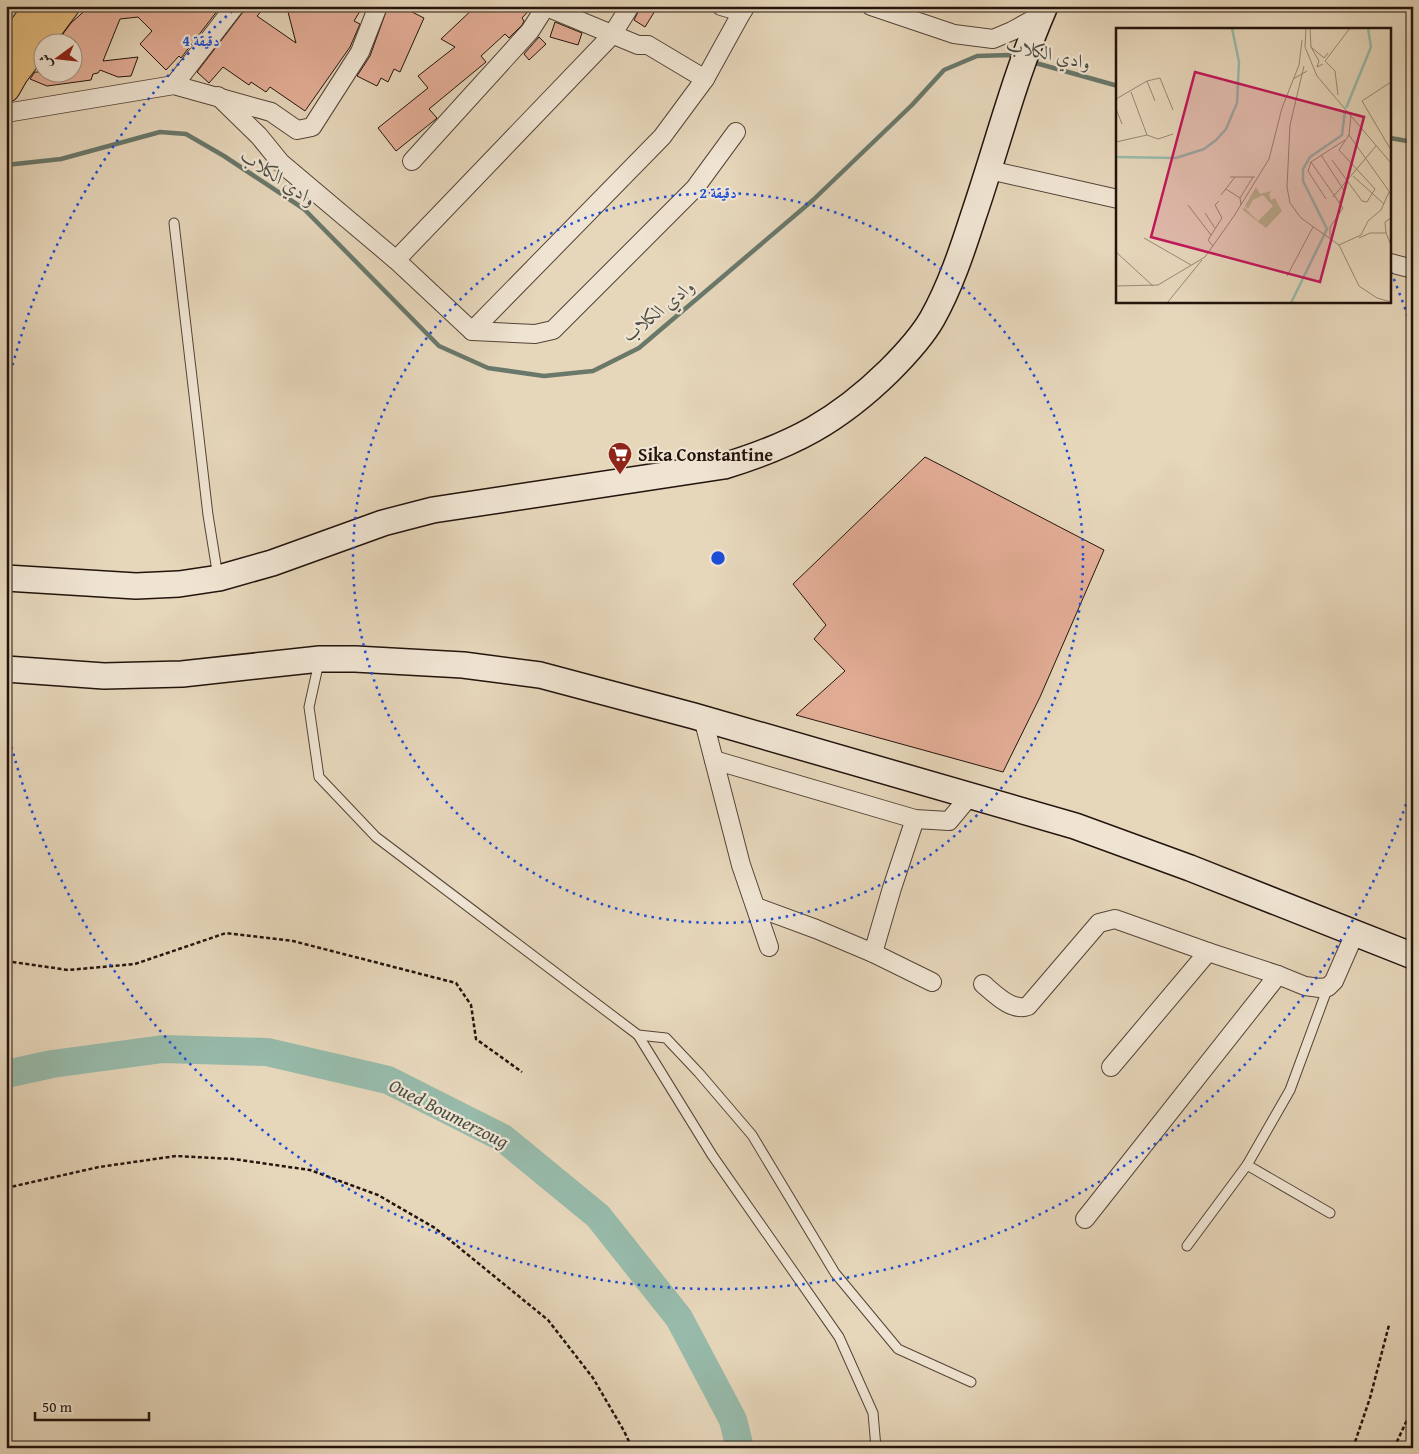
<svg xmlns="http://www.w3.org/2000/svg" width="1419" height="1454" font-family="'Gentium Book Plus',Amiri,serif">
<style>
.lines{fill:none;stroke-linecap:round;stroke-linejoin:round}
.stream{stroke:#69786b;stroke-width:4.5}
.river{stroke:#97baaa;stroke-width:28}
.building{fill:#e4ae97;stroke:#23140d}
.lane-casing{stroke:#544438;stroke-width:11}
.street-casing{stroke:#544438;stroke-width:20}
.secondary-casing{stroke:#23140d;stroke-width:28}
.highway-casing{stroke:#23140d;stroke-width:30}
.path{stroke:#23140d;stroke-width:2.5;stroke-dasharray:4 2.5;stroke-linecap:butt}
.lane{stroke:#efe4d2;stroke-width:9}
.street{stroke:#efe4d2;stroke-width:18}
.secondary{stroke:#efe4d2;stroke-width:25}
.highway{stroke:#e3bb7d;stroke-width:28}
.ring{fill:none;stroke:#1d4ed8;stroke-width:2.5;stroke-dasharray:2.5 5}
.labels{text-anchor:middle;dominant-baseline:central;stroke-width:4.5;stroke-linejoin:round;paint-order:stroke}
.poi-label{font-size:18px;font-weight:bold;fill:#23140d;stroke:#efe4d2;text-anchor:start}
.water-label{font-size:19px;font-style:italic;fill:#4c4e44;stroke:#efe4d2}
.inset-river{fill:none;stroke:#97baaa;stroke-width:2.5}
.inset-road{fill:none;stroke:#988875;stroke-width:1}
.view{fill:#c2185b;fill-opacity:0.15;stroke:#c2185b;stroke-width:2.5}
.inset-edge{fill:none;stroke:#23140d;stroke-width:2.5}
.centre{fill:#1d4ed8;stroke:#efe4d2;stroke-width:2.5}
.ring-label{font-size:15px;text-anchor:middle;font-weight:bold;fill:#1d4ed8;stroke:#efe4d2;stroke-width:4.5;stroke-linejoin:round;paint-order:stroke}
</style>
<rect width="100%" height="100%" fill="#e6d6ba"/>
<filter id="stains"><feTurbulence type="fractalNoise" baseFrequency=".004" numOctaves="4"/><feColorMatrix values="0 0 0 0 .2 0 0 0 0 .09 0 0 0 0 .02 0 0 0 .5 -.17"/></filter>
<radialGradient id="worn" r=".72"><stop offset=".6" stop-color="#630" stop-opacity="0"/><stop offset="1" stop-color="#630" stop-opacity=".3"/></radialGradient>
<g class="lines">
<g class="stream">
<path d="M 1032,62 L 1118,86"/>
<path d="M 1390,138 L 1413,142"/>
<path d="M 6,165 L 61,159 L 160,132 L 186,134 L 224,156 L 304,209 L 439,346 L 488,368 L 544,376 L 593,371 L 639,348 L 813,200 L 912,105 L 944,70 L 977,56 L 1009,55 L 1017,58"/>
</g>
<path class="river" d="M 6,1074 L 52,1064 L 163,1049 L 267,1052 L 388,1080 L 503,1138 L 598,1216 L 679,1318 L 733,1420 L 740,1448"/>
</g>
<g class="building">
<path d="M 90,6 L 221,6 L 181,58 L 179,56 L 166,70 L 140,44 L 152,31 L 138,17 L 120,19 L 103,61 L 138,57 L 131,76 L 118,77 L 100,70 L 98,73 L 93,74 L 91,80 L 47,86 L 30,79 L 35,72 L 72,72 L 72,42 L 57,42 L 71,23 Z"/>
<path d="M 245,6 L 266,6 L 257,16 L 296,43 L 287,8 L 295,6 L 363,6 L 354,21 L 360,24 L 350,47 L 305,111 L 270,87 L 266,92 L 251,82 L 249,85 L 223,67 L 209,83 L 197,72 L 243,12 Z"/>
<path d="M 388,6 L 417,6 L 412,12 L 424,18 L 400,72 L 394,69 L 388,82 L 381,78 L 377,86 L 357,76 L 370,56 Z"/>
<path d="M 476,6 L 533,6 L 522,18 L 524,21 L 522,25 L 509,38 L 505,34 L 481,56 L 486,62 L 429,109 L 437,118 L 436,119 L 396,151 L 378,128 L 428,88 L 418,76 L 455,47 L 441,39 Z"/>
<path d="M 641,6 L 658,6 L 645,27 L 634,20 Z"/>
<path d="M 555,22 L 582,33 L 578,45 L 550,37 Z"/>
<path d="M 539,37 L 546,44 L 529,60 L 524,54 Z"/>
<path d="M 925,457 L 1104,550 L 1040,697 L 1003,772 L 796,715 L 845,671 L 814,639 L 826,625 L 793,584 Z"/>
</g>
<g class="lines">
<defs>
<g id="lane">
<path d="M 174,223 L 208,515 L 218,577"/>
<path d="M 319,662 L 309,707 L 319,777 L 376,837 L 638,1035 L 712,1155 L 839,1337 L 873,1413 L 876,1448"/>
<path d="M 1328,987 L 1290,1090 L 1247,1165 L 1330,1213"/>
<path d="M 638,1035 L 666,1038 L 699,1073 L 752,1135 L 835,1273 L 898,1349 L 971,1382"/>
<path d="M 1187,1246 L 1247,1165"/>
</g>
<g id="street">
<path d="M 544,6 L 638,45 L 648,45 L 705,79"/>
<path d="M 721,6 L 742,12"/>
<path d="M 871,6 L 954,34 L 993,39 L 1012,31 L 1041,15"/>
<path d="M 174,85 L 235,6"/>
<path d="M 218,96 L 259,136 L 281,163 L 396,260 L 472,331 L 535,334 L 553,330 L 695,188 L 736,132"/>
<path d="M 6,113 L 174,85 L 271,112 L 297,130 L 312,127 L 360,52 L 378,6"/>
<path d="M 412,161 L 530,31 L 546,6"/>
<path d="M 989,170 L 1118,199"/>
<path d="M 396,260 L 612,35 L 630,6"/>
<path d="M 1390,263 L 1413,269"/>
<path d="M 472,331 L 662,137 L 705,79 L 742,12 L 746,6"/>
<path d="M 703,718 L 741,865 L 769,947"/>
<path d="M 714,760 L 915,819 L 949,821 L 969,797"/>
<path d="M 756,907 L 816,929 L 873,953 L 932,982"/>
<path d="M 873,953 L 892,888 L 915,819"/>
<path d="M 983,984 C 995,994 1012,1012 1028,1006 L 1099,923 L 1115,919 L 1208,952 L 1278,975 L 1305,986 L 1320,988 L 1328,987 L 1334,981 L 1355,933"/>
<path d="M 1111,1067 L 1208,952"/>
<path d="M 1085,1219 L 1278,975"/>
</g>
<g id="secondary">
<path d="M 6,578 L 136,586 L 179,584 L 219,578 L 272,563 L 383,523 L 433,510 L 724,466 C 793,445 838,421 889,371 C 905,355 921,338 932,319 C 950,287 962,251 973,217 C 997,147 1015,74 1045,6"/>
<path d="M 6,669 L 104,676 L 182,674 L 320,659 L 355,659 L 463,665 L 540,675 L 694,716 L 1075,826 L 1190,868 L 1413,956"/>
</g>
<g id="highway">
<path d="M 6,51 L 39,6"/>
<path d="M 6,88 L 14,74 L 65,6"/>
</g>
</defs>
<use href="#lane" class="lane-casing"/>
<use href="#street" class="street-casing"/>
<use href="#secondary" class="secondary-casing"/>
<use href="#highway" class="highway-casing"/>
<g class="path">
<path d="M 6,961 L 68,970 L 135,964 L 226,933 L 293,941 L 456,983 L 471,1005 L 476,1039 L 522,1072"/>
<path d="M 6,1188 L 99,1167 L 176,1156 L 233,1159 L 310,1170 L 378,1195 L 435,1228 L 548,1320 L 593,1378 L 624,1431 L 632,1448"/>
<path d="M 1353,1448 L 1370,1398 L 1389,1325"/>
<path d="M 1394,1448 L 1413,1407"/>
</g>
<use href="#lane" class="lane"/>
<use href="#street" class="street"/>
<use href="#secondary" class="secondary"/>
<use href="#highway" class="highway"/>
</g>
<g class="ring">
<circle cx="718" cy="558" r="365"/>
<path d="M1411 790A731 731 0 0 1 7 729M7 387A731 731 0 0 1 238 6M1391 272A731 731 0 0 1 1411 326"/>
</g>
<defs>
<symbol id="supermarket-pin" viewBox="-11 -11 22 30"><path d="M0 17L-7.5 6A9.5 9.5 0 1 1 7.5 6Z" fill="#8f2418" stroke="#efe4d2"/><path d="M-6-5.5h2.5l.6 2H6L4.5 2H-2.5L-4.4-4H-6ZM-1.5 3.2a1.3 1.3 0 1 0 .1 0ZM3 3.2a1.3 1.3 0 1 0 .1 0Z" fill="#fff"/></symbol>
</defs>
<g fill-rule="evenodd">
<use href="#supermarket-pin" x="606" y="440" width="28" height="38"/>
</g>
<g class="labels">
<g class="poi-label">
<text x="638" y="454">Sika Constantine</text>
</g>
<g class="water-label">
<text transform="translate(1049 53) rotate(13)">وادي الكلاب</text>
<text transform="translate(279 177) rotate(34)">وادي الكلاب</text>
<text transform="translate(658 310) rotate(-39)">وادي الكلاب</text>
<text transform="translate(449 1113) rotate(27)">Oued Boumerzoug</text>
</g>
</g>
<g transform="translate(1116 28)">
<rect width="275" height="275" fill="#e6d6ba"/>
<path d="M 140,159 L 144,166 L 155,163 L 153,167 L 155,172 L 159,170 L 166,183 L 150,200 L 127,182 L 128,179 L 142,193 L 157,178 L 147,167 L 137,172 L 132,181 L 129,178 Z" fill="#b6bd8f"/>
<path class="inset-river" d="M 230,80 L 255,19 L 252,0M 0,129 L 60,130 L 88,121 L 100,112 L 110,101 L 121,75 L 123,34 L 116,0M 175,275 L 211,201 L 187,153 L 187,141 L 194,129 L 226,107 L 229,83"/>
<path class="inset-road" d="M 190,0 L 189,19 L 201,48 L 275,135M 194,0 L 195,19 L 203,33 L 201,39 L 207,36M 195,19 L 208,30 L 212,25M 183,37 L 186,12M 188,38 L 174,97 L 171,159 L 174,175 L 185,190 L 223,217 L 243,258 L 261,270 L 275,274M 177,51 L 191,43M 31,53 L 39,73M 275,54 L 246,73 L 275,122M 222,67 L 219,43 L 209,33 L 234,0M 0,71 L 31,53 L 44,50 L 57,82M 0,81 L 6,96M 31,107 L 42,111 L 57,106M 233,107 L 275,166M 0,114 L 31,107 L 15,64M 205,127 L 229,164 L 223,175M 216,132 L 246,173 L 251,174 L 259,161 L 223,122 L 233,107 L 235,87M 195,134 L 227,180 L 214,199 L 214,209M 237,148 L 268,176M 114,149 L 139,149M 110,161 L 124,170M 105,167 L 119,149M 217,169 L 260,118M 210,171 L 192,143 L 195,134 L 229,112M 72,177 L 95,207M 125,177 L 124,170 L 137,149M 89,185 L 99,200M 270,205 L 269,194 L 275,190M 28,210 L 75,237M 243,210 L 254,205 L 270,205 L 275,217M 223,217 L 245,207 L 252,193 L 265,182 L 273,164M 97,218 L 92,212 L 106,190 L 99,177 L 103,173M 0,224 L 37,258M 171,248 L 197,199M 0,258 L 42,257 L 89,229 L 118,188 L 153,131 L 166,80 L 183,37M 51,275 L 86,232"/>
<path class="view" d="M 79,44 L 248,89 L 204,254 L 35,209 Z"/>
<rect width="275" height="275" class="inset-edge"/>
</g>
<circle cx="718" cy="558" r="8" class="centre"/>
<g class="ring-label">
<text x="201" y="46">4 دقيقة</text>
<text x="718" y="198">2 دقيقة</text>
</g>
<rect width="1419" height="1454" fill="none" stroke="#e6d6ba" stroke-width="25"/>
<rect x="8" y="8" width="1404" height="1439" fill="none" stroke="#23140d" stroke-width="2.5"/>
<rect x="12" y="12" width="1394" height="1429" fill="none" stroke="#23140d"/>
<g transform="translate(58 58) rotate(255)"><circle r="24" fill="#efe4d2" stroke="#9d9183"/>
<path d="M0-4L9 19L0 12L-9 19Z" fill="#8f2418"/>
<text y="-8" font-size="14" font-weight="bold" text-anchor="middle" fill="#23140d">ش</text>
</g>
<path d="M35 1412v8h114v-8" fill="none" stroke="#23140d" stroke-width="2.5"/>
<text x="42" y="1412" font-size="15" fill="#23140d" stroke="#efe4d2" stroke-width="4" paint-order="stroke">50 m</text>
<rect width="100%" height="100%" filter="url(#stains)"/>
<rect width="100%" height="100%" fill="url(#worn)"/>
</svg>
